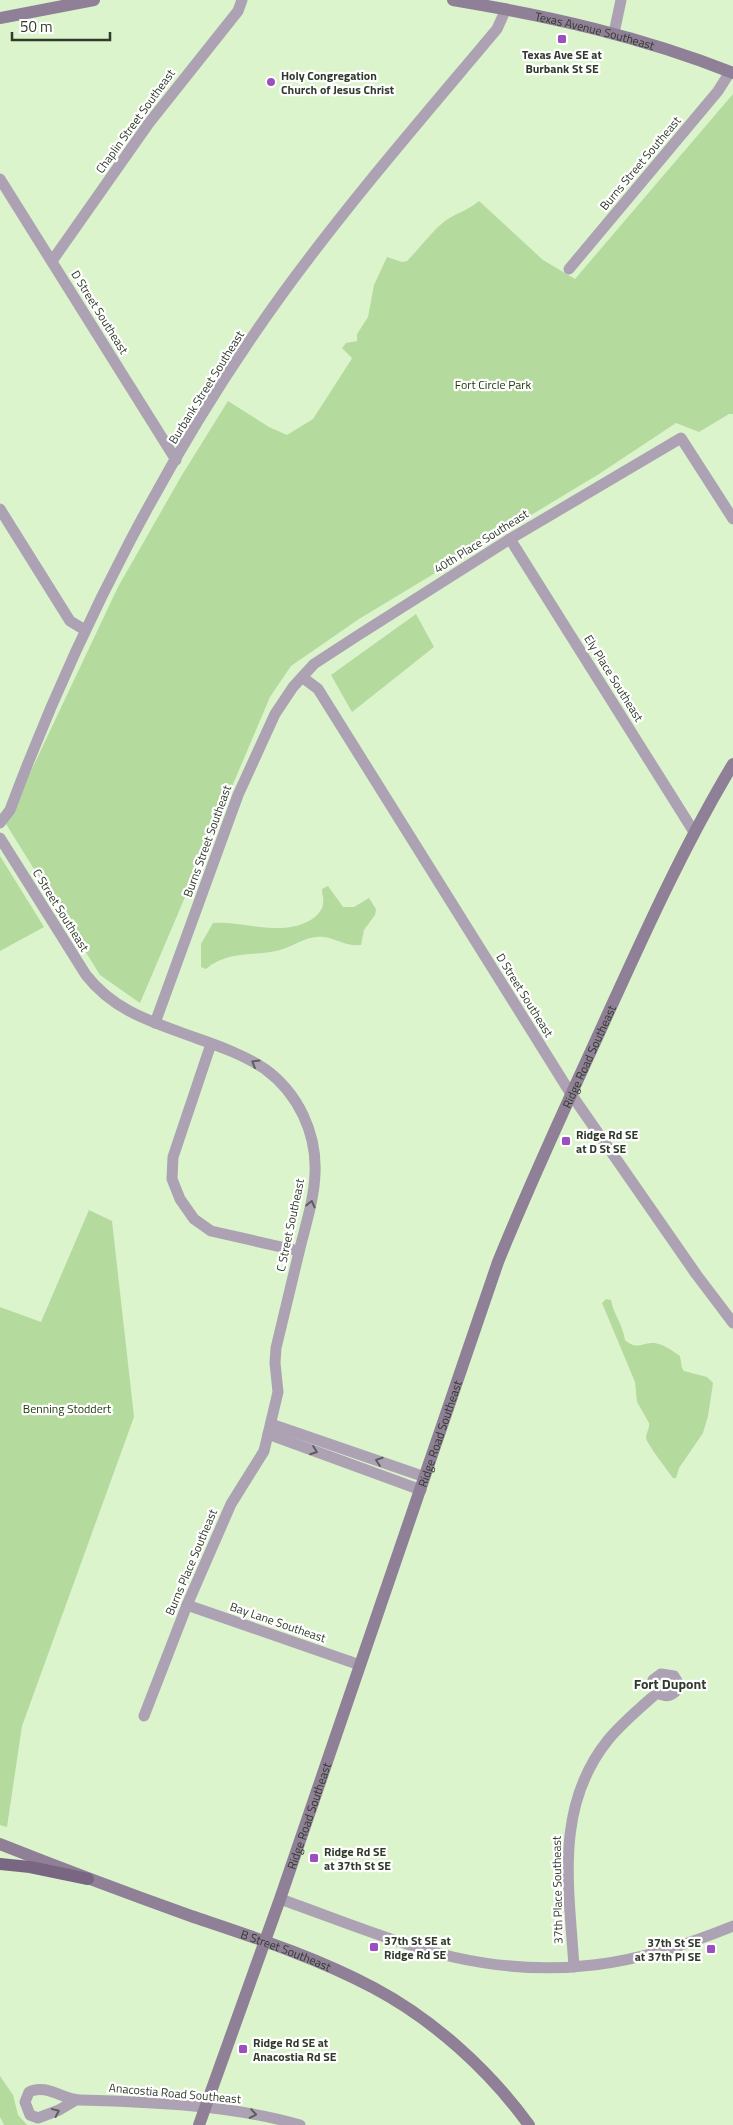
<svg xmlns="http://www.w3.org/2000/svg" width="733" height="2125" font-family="'Titillium Web',sans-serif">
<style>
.green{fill:#b5da9e}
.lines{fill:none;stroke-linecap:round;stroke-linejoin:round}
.street{stroke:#ada2b3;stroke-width:11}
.secondary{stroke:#8f7f97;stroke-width:12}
.primary{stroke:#796683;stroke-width:12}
.oneway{stroke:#5c5f5b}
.poi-dot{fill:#9d4fc0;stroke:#fff;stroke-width:2}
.labels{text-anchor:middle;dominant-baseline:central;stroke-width:4.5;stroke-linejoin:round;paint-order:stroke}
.street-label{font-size:12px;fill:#313b2b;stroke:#fff}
.poi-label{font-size:12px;font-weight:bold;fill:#313b2b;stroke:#fff;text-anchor:start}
.park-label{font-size:12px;fill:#213b0b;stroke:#fff}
.neighbourhood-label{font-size:14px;font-weight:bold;fill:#313b2b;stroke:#fff}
</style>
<rect width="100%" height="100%" fill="#dbf4cc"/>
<g class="green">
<path d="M 733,94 L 733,414 L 729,414 L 699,432 L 676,423 L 599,474 L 359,619 L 291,666 L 270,697 L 140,1003 L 100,975 L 6,824 L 118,587 L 182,475 L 228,401 L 269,427 L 287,435 L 313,419 L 351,360 L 352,358 L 342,348 L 346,343 L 357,341 L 357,334 L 368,317 L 374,285 L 387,257 L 402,262 L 407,261 C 420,248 431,232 445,221 C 456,213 469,210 479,201 L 543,260 L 575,279 Z"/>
<path d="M 416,614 L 434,647 L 352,712 L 331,675 Z"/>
<path d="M 0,856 L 44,927 L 0,951 Z"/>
<path d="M 328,886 L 343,907 L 354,907 L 369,898 L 376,909 L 375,915 L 364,930 L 361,945 C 348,947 337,939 324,937 C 305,935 293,948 276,951 C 251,956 227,951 206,969 L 201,967 L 201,944 L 213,923 C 246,921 286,939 315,917 C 318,914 323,909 323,904 C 324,899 322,894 322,889 Z"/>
<path d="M 89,1210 L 112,1221 L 134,1417 L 22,1726 L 7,1827 L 0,1825 L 0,1307 L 41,1322 Z"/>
<path d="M 606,1299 L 611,1300 C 614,1316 622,1322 625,1340 C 637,1351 642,1342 655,1343 C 665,1345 671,1350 680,1356 L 682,1368 L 684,1371 L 707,1377 L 713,1383 L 708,1416 L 703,1433 L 679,1468 L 676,1478 L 673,1478 C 668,1471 647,1444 646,1438 C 646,1433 650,1428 649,1423 L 637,1402 L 635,1382 L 602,1303 Z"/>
<path d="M 0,2076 L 13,2095 L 18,2115 L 27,2125 L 4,2125 L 0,2117 Z"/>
</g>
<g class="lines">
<g class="street">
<path d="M 614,33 L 621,0"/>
<path d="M 0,179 L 176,460"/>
<path d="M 52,261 L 149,123 L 238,11 L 242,0"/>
<path d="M 569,269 L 718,91 L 730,72"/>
<path d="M 0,509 L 70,621 L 85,630"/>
<path d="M 510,539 L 694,832"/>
<path d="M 302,677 L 318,689 L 571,1094 L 696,1274 L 733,1323"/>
<path d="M 0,823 L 10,810 C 77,630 170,449 283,293 C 350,201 424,116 497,29 L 506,9"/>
<path d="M 0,838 L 86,975 C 115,1012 153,1022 196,1038 C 219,1046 244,1055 265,1069 C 298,1093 317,1133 315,1174 C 314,1199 306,1224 300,1248 C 292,1282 284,1315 276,1348 L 275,1363 L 278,1392 L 264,1451 L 231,1504 L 187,1605 L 144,1716"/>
<path d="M 155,1023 L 238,795 L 275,714 L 293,687 L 314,664 L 357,636 L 510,539 L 681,438 L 733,519"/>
<path d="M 211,1044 L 173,1157 L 172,1179 L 180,1199 L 194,1219 L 211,1231 L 299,1251"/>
<path d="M 271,1424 L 425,1477"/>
<path d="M 268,1434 L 421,1490"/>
<path d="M 187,1605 L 360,1665"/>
<path d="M 280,1899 C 337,1919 394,1943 453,1957 C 555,1980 638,1965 733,1926"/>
<path d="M 574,1967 C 569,1887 554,1807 608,1740 C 622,1723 640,1708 657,1693 L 653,1680 L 661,1674 L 674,1676 L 677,1681 L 677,1690 C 670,1697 666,1697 657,1693"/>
<path d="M 76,2100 L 59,2110 L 38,2118 L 30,2115 L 25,2102 L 29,2092 C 46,2083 63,2100 80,2100 C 151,2102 232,2105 300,2125"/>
</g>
<g class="secondary">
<path id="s1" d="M 453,0 C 549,16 643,37 733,73"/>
<path d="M 0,18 L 94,0"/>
<path id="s2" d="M 0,1844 C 63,1869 127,1893 191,1916 C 253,1937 316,1957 374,1988 C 434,2020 489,2070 529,2125"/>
<path id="s3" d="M 199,2125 L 280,1899 L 498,1262 C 530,1183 566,1106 601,1029 C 642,939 682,849 733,764"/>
</g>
<path class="primary" d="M 0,1864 L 30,1867 L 88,1879"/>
</g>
<defs><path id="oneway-chevron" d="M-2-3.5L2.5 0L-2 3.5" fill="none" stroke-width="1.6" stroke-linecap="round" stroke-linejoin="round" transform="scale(1.25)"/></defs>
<g class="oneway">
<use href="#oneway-chevron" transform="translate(255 1063) rotate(-149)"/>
<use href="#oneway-chevron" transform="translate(311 1204) rotate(-77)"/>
<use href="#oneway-chevron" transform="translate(314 1451) rotate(20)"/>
<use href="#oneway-chevron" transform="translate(379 1461) rotate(-161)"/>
<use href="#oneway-chevron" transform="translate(56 2112) rotate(-25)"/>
<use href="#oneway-chevron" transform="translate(253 2114) rotate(10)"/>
</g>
<g class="poi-dot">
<rect x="557" y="34" width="10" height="10" rx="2.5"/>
<circle cx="271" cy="82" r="5"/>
<rect x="561" y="1136" width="10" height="10" rx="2.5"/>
<rect x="309" y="1853" width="10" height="10" rx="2.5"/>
<rect x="369" y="1942" width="10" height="10" rx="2.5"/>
<rect x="706" y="1944" width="10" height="10" rx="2.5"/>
<rect x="238" y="2044" width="10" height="10" rx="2.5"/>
</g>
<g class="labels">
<g class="street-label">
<text stroke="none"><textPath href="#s1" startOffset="145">Texas Avenue Southeast</textPath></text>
<text transform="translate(135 121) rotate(-54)">Chaplin Street Southeast</text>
<text transform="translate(640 163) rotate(-50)">Burns Street Southeast</text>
<text transform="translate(100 312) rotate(58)">D Street Southeast</text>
<text transform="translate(206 387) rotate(-58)">Burbank Street Southeast</text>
<text transform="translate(481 541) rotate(-32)">40th Place Southeast</text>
<text transform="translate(614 678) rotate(58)">Ely Place Southeast</text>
<text transform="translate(207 841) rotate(-70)">Burns Street Southeast</text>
<text transform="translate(61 910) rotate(58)">C Street Southeast</text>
<text transform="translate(525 995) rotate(58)">D Street Southeast</text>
<text stroke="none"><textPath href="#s3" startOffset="1138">Ridge Road Southeast</textPath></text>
<text transform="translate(290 1225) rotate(-78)">C Street Southeast</text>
<text stroke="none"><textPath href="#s3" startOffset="732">Ridge Road Southeast</textPath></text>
<text transform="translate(191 1562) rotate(-67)">Burns Place Southeast</text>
<text transform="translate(278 1622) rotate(19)">Bay Lane Southeast</text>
<text stroke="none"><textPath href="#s3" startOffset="328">Ridge Road Southeast</textPath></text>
<text transform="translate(557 1890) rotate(-91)">37th Place Southeast</text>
<text stroke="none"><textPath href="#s2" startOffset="305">B Street Southeast</textPath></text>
<text transform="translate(175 2093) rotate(5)">Anacostia Road Southeast</text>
</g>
<g class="poi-label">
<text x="562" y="54" text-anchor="middle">Texas Ave SE at<tspan x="562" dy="14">Burbank St SE</tspan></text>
<text x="281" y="75">Holy Congregation<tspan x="281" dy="14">Church of Jesus Christ</tspan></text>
<text x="576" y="1134">Ridge Rd SE<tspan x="576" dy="14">at D St SE</tspan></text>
<text x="324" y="1851">Ridge Rd SE<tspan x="324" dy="14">at 37th St SE</tspan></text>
<text x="384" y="1940">37th St SE at<tspan x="384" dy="14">Ridge Rd SE</tspan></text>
<text x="701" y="1942" text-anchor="end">37th St SE<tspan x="701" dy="14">at 37th Pl SE</tspan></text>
<text x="253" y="2042">Ridge Rd SE at<tspan x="253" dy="14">Anacostia Rd SE</tspan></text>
</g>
<g class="park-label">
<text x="493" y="384">Fort Circle Park</text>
<text x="67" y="1408">Benning Stoddert</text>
</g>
<g class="neighbourhood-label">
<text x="670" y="1683">Fort Dupont</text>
</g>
</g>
<path d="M12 32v8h98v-8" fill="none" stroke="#313b2b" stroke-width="2.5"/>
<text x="20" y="32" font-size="15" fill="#313b2b" stroke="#ffffff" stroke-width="4" paint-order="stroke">50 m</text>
</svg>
